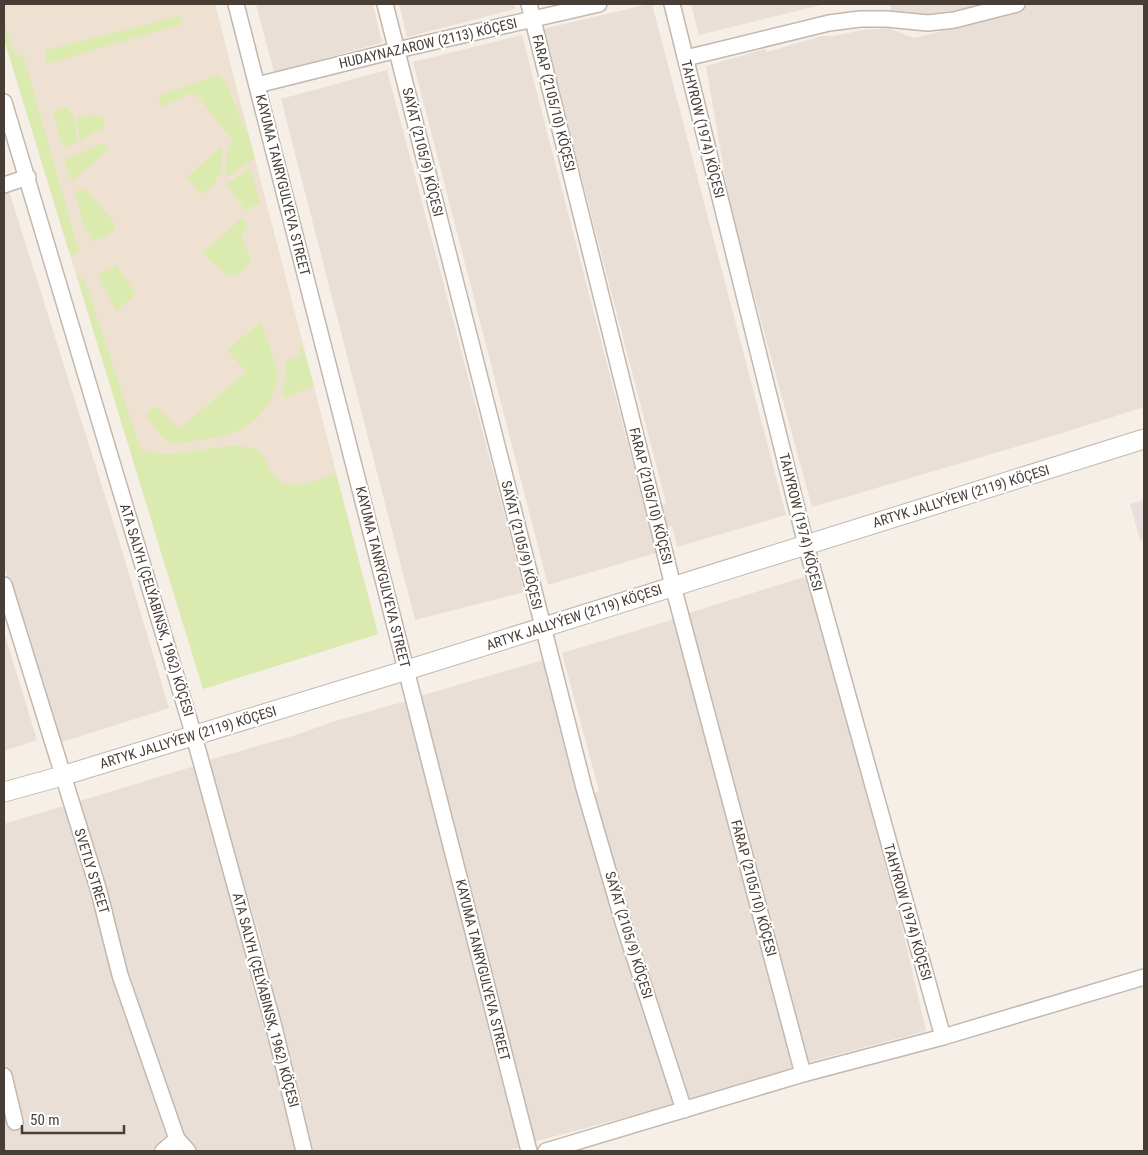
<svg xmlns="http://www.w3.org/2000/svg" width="1148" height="1155" font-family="'Roboto Condensed',sans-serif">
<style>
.residential{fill:#e9dfd6}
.industrial{fill:#e7e0dd}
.education{fill:#efe1d1}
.green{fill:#dbebaf}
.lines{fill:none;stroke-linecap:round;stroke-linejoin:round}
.minor-casing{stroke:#c4b7ad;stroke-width:18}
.tertiary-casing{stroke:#c4b7ad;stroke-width:21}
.minor{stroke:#fff;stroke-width:15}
.tertiary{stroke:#fff;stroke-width:19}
.labels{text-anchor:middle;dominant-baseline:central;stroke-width:4.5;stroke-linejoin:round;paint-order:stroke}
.street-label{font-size:14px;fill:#493e36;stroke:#fff}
</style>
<rect width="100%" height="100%" fill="#f5efe8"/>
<g class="residential">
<path d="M 256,4 L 373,4 L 382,43 L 274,72 Z"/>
<path d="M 399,4 L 514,4 L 515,9 L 407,37 Z"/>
<path d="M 649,4 L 652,4 L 786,515 L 677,547 L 672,526 L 667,527 L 661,504 L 666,503 L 543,29 Z"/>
<path d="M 691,4 L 825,4 L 699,35 Z"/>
<path d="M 890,4 L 984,4 L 970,8 L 932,14 L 891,12 Z"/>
<path d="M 1029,4 L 1144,4 L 1144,407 L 1056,435 L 812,507 L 731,211 L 706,66 L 765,49 L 767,52 L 822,36 L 835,36 L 862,30 L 889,28 L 914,38 L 958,27 L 989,15 Z"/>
<path d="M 522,35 L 656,553 L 548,585 L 413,62 Z"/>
<path d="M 387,70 L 525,592 L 415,620 L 281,99 Z"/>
<path d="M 9,191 L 117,534 L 169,708 L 59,743 L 4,566 L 4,193 Z"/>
<path d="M 807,576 L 899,913 L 926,1031 L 805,1063 L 745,835 L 717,716 L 689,613 Z"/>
<path d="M 675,619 L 798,1069 L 690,1100 L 599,817 L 595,793 L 599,791 L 562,653 Z"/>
<path d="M 4,632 L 37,740 L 4,751 Z"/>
<path d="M 543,660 L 676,1104 L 533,1142 L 420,696 Z"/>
<path d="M 406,701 L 424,762 L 504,1073 L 519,1148 L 508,1151 L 310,1151 L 260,937 L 219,803 L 209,760 L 296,735 L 332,722 Z"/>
<path d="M 198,765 L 265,1012 L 298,1151 L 176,1151 L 190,1147 L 158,1070 L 120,959 L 116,931 L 80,801 Z"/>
<path d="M 60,807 L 66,807 L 148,1075 L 166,1137 L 162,1139 L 164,1147 L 152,1151 L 4,1151 L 4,824 Z"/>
</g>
<path class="industrial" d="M 1144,500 L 1144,539 L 1140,540 L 1130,504 Z"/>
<path class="education" d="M 4,4 L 215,4 L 378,634 L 203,689 L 4,39 Z"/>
<g class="green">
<path d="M 179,16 L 182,24 L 47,64 L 45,61 L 46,50 Z"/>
<path d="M 4,20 L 15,56 L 23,54 L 79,252 L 70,255 L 4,39 Z"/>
<path d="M 217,75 L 224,79 L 230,91 L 240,118 L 248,133 L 255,159 L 226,177 L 227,151 L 233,141 L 199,98 L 192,93 L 162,107 L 158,96 Z"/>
<path d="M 68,107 L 70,113 L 73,114 L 78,142 L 65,147 L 62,144 L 53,111 Z"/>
<path d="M 93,115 L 99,116 L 104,119 L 105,124 L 103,128 L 80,141 L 76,119 Z"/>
<path d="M 102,143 L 108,150 L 72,182 L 66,167 L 66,159 Z"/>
<path d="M 222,145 L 221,172 L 217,177 L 216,183 L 201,195 L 187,177 Z"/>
<path d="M 250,168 L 260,202 L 246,211 L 226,184 Z"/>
<path d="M 86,189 L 115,223 L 114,230 L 105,237 L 93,242 L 85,230 L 75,193 L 79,190 Z"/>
<path d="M 242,218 L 249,228 L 241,234 L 251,261 C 246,269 238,276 228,277 L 202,253 Z"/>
<path d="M 116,265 L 136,294 L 116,311 L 98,275 Z"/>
<path d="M 76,274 L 83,278 L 88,289 L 141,450 C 180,463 221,438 255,449 C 261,451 264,457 267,463 C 269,467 271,473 274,476 C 290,494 317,480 336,474 L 378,634 L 203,689 Z"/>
<path d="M 260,322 C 265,331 268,340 271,350 C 273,357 276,365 277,372 C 278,396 262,418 242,429 C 222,439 197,440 175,444 C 161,442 155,427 148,417 L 148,413 L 153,407 L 158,408 L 179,429 L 246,372 L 227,350 Z"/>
<path d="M 303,346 L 314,386 L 283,399 L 286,360 L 301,357 L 299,347 Z"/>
</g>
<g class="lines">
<defs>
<g id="minor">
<path d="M 236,4 L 529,1151"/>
<path d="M 385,4 L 584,788 L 623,922 L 684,1110"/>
<path d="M 529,4 L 673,586 L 803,1074"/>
<path d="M 672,4 L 806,545 L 943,1037"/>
<path d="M 686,58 L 829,23 L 860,19 L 887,19 L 928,23 L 954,20 L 1017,4"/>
<path d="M 257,85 L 397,50 L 599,4"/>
<path d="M 4,102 L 194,736 L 274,1027 L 304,1151"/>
<path d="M 4,185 L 28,177"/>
<path d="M 4,585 L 98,888 L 120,975 L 177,1139 L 163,1151"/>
<path d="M 4,1076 L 15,1122"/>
<path d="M 177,1139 L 188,1151"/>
<path d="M 546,1151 L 803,1074 L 943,1037 L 1144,977"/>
</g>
<path id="tertiary" d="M 4,792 L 62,776 L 407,670 L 1144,439"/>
</defs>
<use href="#minor" class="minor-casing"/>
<use href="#tertiary" class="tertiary-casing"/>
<use href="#minor" class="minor"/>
<use href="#tertiary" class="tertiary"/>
</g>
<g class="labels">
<g class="street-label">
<text transform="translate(428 43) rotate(-13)">HUDAYNAZAROW (2113) KÖÇESI</text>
<text transform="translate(554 103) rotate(76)">FARAP (2105/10) KÖÇESI</text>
<text transform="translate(703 129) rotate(76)">TAHYROW (1974) KÖÇESI</text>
<text transform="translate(423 152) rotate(76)">SAÝAT (2105/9) KÖÇESI</text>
<text transform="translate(283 185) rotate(76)">KAYUMA TANRYGULYEVA STREET</text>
<text transform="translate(651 496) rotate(76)">FARAP (2105/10) KÖÇESI</text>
<text transform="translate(961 496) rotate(-17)">ARTYK JALLYÝEW (2119) KÖÇESI</text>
<text transform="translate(801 522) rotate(76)">TAHYROW (1974) KÖÇESI</text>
<text transform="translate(522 545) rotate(76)">SAÝAT (2105/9) KÖÇESI</text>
<text transform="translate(383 577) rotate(76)">KAYUMA TANRYGULYEVA STREET</text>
<text transform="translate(157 610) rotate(73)">ATA SALYH (ÇELÝABINSK, 1962) KÖÇESI</text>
<text transform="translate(574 617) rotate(-18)">ARTYK JALLYÝEW (2119) KÖÇESI</text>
<text transform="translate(188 737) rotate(-17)">ARTYK JALLYÝEW (2119) KÖÇESI</text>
<text transform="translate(92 871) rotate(73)">SVETLY STREET</text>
<text transform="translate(754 888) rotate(75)">FARAP (2105/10) KÖÇESI</text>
<text transform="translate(908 912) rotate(74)">TAHYROW (1974) KÖÇESI</text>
<text transform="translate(629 935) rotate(73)">SAÝAT (2105/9) KÖÇESI</text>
<text transform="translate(483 970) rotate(76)">KAYUMA TANRYGULYEVA STREET</text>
<text transform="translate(266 1000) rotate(75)">ATA SALYH (ÇELÝABINSK, 1962) KÖÇESI</text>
</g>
</g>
<rect width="1148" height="1155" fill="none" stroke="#493e36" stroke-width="10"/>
<path d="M22 1125v8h102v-8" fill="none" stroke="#493e36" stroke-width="2.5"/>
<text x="30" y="1125" font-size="15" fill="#493e36" stroke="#ffffff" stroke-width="4" paint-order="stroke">50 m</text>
</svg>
